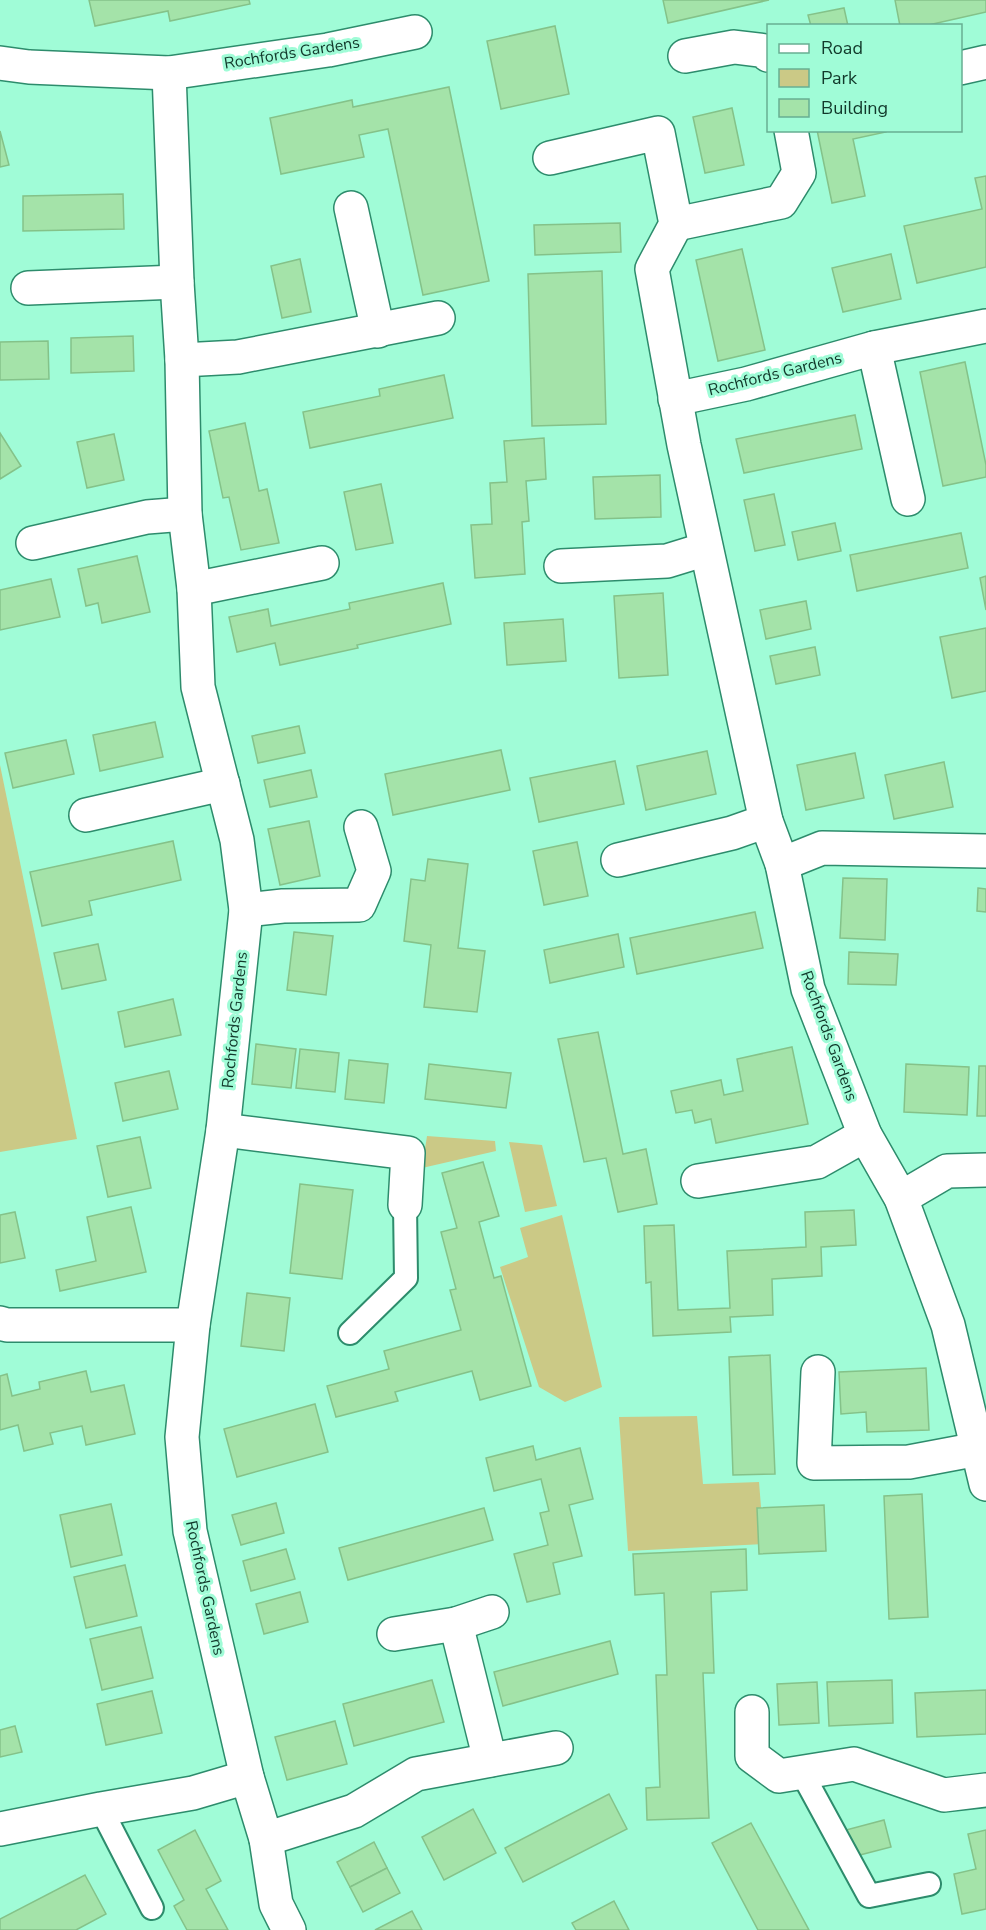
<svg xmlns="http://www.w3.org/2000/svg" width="986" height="1930" font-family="'Nunito Sans',sans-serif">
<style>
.green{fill:#cbc986}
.building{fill:#a4e3a9;stroke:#84c289;stroke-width:1.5}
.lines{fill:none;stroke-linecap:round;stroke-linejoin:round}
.service-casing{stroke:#2d8c6c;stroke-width:26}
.minor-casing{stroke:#2d8c6c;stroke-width:36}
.service{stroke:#fff;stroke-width:22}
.minor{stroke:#fff;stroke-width:33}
.labels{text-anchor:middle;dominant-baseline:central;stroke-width:6;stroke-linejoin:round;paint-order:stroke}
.street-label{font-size:16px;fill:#11382a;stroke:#a0fcd7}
</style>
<rect width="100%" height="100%" fill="#a0fcd7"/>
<g class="green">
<path d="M 0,765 L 77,1139 L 0,1152 Z"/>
<path d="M 427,1136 L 495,1141 L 496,1151 L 422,1168 Z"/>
<path d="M 509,1142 L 542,1145 L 557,1206 L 525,1212 Z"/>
<path d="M 562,1215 L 602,1387 L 565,1402 L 539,1387 L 500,1267 L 528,1257 L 520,1228 Z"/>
<path d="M 697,1416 L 703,1484 L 759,1482 L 764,1544 L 628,1551 L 619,1417 Z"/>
</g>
<g class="building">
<path d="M 89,0 L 249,0 L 250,4 L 170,21 L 168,11 L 95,26 Z"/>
<path d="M 663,0 L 769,0 L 668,23 Z"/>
<path d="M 895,0 L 986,0 L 986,12 L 924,26 L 900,26 Z"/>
<path d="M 844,8 L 848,26 L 811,26 L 808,15 Z"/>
<path d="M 555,26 L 569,94 L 501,109 L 487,41 Z"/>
<path d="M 449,87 L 489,281 L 423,295 L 388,129 L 359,135 L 364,157 L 281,174 L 270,118 L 352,100 L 353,107 Z"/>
<path d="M 732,108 L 744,165 L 705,173 L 693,117 Z"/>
<path d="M 817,130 L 886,130 L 886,132 L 853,139 L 865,196 L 832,203 Z"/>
<path d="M 0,131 L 9,165 L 0,167 Z"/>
<path d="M 986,176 L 986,267 L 917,283 L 904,226 L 982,209 L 975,178 Z"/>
<path d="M 123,194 L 124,229 L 23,231 L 23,196 Z"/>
<path d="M 620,223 L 621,252 L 535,255 L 534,225 Z"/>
<path d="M 742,249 L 765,350 L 718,361 L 696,260 Z"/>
<path d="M 891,254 L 901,299 L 843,312 L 832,268 Z"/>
<path d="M 300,259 L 311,312 L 282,318 L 271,266 Z"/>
<path d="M 602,271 L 606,424 L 532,426 L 528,274 Z"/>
<path d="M 133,336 L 134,371 L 71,373 L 71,338 Z"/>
<path d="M 48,341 L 49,379 L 0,380 L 0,342 Z"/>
<path d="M 965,362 L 986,465 L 986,477 L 943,486 L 920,372 Z"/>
<path d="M 444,375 L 453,418 L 310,448 L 303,412 L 380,396 L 379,389 Z"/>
<path d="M 855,415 L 862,449 L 744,473 L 736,439 Z"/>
<path d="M 245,423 L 259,491 L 267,489 L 279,543 L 241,550 L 229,497 L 223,498 L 209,431 Z"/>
<path d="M 0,433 L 21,466 L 0,479 Z"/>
<path d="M 114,434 L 124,480 L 87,488 L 77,442 Z"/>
<path d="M 544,438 L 546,479 L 526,481 L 529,521 L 522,522 L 525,574 L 475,578 L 471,525 L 492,524 L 490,483 L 507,482 L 504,441 Z"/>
<path d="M 660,475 L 661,517 L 595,519 L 593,477 Z"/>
<path d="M 381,484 L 393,543 L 356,550 L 344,492 Z"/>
<path d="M 774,494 L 785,545 L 755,551 L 744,500 Z"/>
<path d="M 835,523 L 841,551 L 798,560 L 792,532 Z"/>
<path d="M 961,533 L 968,568 L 857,591 L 850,555 Z"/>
<path d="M 137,556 L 150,612 L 102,623 L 98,603 L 86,606 L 78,569 Z"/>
<path d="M 986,576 L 986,610 L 980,578 Z"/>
<path d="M 51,579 L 60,617 L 0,630 L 0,590 Z"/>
<path d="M 443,583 L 451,624 L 357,645 L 358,648 L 280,665 L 275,643 L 237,652 L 229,617 L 268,609 L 271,626 L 350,609 L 349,603 Z"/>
<path d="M 663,593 L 668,675 L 619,678 L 614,596 Z"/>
<path d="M 806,601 L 811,629 L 766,639 L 760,610 Z"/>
<path d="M 563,619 L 566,661 L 507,665 L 504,623 Z"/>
<path d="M 986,628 L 986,691 L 952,698 L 940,637 Z"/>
<path d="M 815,647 L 820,675 L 776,684 L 770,656 Z"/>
<path d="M 155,722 L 163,757 L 100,771 L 93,735 Z"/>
<path d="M 299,726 L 305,753 L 258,763 L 252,736 Z"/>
<path d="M 66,740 L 74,774 L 13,788 L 5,753 Z"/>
<path d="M 501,750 L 510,790 L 393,815 L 385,774 Z"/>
<path d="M 707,751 L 716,794 L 646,810 L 637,766 Z"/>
<path d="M 855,753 L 864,798 L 806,810 L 797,765 Z"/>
<path d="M 615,761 L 624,804 L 539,822 L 530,778 Z"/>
<path d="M 944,762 L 953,807 L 894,819 L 885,775 Z"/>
<path d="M 311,770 L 317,797 L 270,807 L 264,780 Z"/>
<path d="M 309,821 L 320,876 L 280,885 L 268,829 Z"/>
<path d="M 173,841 L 181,880 L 89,901 L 92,915 L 42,926 L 30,872 Z"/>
<path d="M 577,842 L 588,896 L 544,905 L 533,851 Z"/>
<path d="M 428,859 L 468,864 L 458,948 L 485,951 L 477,1012 L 424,1007 L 431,945 L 404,941 L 411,879 L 425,881 Z"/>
<path d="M 843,878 L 887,879 L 885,940 L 840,938 Z"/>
<path d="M 978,888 L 986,889 L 986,912 L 977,911 Z"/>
<path d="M 755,912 L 763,948 L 637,974 L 630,938 Z"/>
<path d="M 294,932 L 333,936 L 326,995 L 287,990 Z"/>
<path d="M 618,934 L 624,967 L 550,983 L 544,950 Z"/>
<path d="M 98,944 L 106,980 L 62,989 L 54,953 Z"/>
<path d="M 849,952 L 898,954 L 896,985 L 848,984 Z"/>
<path d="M 173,999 L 181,1035 L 125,1047 L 118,1012 Z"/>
<path d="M 598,1032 L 623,1154 L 646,1149 L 657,1204 L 618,1212 L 606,1158 L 584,1162 L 558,1039 Z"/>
<path d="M 256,1044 L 296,1049 L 291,1088 L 252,1084 Z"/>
<path d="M 792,1047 L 808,1124 L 716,1143 L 711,1119 L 695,1123 L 692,1110 L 676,1113 L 671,1091 L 721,1080 L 724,1095 L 743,1091 L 737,1059 Z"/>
<path d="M 300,1049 L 339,1053 L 335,1092 L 296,1088 Z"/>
<path d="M 349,1060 L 388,1064 L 384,1103 L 345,1099 Z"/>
<path d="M 429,1064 L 511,1073 L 506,1108 L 425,1099 Z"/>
<path d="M 906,1064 L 969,1067 L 967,1115 L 904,1112 Z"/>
<path d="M 979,1066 L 986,1066 L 986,1116 L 977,1116 Z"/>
<path d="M 169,1071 L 178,1109 L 123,1121 L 115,1083 Z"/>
<path d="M 140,1137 L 151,1188 L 108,1197 L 97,1146 Z"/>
<path d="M 483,1162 L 499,1216 L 479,1222 L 494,1278 L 501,1276 L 531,1386 L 480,1400 L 472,1371 L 395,1392 L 398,1401 L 336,1417 L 327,1386 L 389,1369 L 384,1351 L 461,1330 L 450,1290 L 456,1289 L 441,1232 L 457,1228 L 442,1173 Z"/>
<path d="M 300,1184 L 353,1190 L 342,1279 L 290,1273 Z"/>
<path d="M 131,1207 L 146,1272 L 60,1291 L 56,1270 L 96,1261 L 87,1217 Z"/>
<path d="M 854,1210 L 856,1245 L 821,1247 L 822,1276 L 772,1279 L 773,1315 L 730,1317 L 731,1332 L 653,1336 L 651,1282 L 646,1283 L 644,1226 L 674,1225 L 678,1310 L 730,1308 L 727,1251 L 806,1247 L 805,1212 Z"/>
<path d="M 15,1212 L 25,1258 L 0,1263 L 0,1215 Z"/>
<path d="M 247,1293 L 290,1298 L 284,1351 L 241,1346 Z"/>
<path d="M 770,1355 L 775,1474 L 733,1475 L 729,1357 Z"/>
<path d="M 926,1368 L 929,1430 L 867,1432 L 866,1412 L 841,1414 L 839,1372 Z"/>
<path d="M 86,1371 L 91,1392 L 124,1385 L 135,1434 L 86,1445 L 82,1426 L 50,1433 L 53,1444 L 24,1451 L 18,1425 L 0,1430 L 0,1376 L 7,1374 L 12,1396 L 40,1389 L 39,1382 Z"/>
<path d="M 315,1404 L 328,1452 L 237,1477 L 224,1429 Z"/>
<path d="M 533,1446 L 536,1460 L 580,1448 L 593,1499 L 569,1505 L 582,1556 L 553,1563 L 560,1594 L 527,1602 L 514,1554 L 548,1545 L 540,1513 L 549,1511 L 541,1479 L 494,1491 L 486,1458 Z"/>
<path d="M 922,1494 L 928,1617 L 889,1619 L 884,1496 Z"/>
<path d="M 276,1503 L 284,1533 L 241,1545 L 232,1515 Z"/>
<path d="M 111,1504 L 122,1555 L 71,1567 L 60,1515 Z"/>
<path d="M 824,1505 L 826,1551 L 759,1554 L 757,1508 Z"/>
<path d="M 484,1508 L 493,1540 L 348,1580 L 339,1548 Z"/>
<path d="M 286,1549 L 295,1579 L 251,1591 L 243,1561 Z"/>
<path d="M 746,1549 L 747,1590 L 711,1592 L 714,1673 L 703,1673 L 709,1818 L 647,1820 L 646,1788 L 660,1787 L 656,1675 L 667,1675 L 664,1593 L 635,1595 L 633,1554 Z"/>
<path d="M 125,1565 L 137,1616 L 86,1628 L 74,1577 Z"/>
<path d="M 300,1592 L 308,1622 L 264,1634 L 256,1604 Z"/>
<path d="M 141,1627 L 153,1678 L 102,1690 L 90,1639 Z"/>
<path d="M 610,1641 L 618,1674 L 503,1706 L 494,1672 Z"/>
<path d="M 432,1680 L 444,1722 L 354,1746 L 343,1704 Z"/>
<path d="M 892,1680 L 893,1723 L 829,1726 L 827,1682 Z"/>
<path d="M 817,1682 L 819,1723 L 779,1725 L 777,1684 Z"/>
<path d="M 986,1690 L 986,1734 L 917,1737 L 915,1693 Z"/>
<path d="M 152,1691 L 162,1733 L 106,1745 L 97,1704 Z"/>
<path d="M 335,1721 L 347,1764 L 287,1780 L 275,1737 Z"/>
<path d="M 15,1726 L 22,1752 L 0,1757 L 0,1730 Z"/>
<path d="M 609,1794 L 627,1829 L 523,1882 L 505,1848 Z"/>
<path d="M 473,1809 L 496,1853 L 444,1880 L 422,1837 Z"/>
<path d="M 884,1820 L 891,1847 L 852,1857 L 846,1830 Z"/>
<path d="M 751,1823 L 809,1930 L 758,1930 L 712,1843 Z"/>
<path d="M 195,1830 L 221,1881 L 206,1889 L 228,1930 L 187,1930 L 174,1906 L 184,1900 L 158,1850 Z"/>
<path d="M 986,1830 L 986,1909 L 962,1914 L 954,1874 L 976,1869 L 968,1834 Z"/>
<path d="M 374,1842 L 387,1868 L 350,1887 L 337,1862 Z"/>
<path d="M 387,1868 L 400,1893 L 363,1912 L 350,1887 Z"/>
<path d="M 85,1875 L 106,1914 L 76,1930 L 0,1930 L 0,1919 Z"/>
<path d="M 614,1901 L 629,1930 L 576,1930 L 572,1923 Z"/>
<path d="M 412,1911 L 422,1930 L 375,1930 Z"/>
</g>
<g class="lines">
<defs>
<g id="service">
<path d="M 350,1333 L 406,1278 L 405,1205"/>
<path d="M 802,1773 L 869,1896 L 929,1884"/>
<path d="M 101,1809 L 152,1908"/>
</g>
<g id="minor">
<path d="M 685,56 L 734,47 L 766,51 L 768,55"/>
<path d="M 0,63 L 29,67 L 169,73 L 328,50 L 415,32"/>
<path d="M 960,68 L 986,62"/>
<path d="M 169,73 L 177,282 L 182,360 L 185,514 L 194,589 L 198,687 L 237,840 L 246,910 L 223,1130 L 193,1325 L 182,1437 L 190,1531 L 247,1777 L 266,1839 L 276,1904 L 289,1930"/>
<path d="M 550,158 L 658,133 L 676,224 L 652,269 L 684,445 L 766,821 L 782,864 L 808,989 L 865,1135 L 901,1198 L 948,1325 L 986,1484"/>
<path d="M 351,208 L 378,331"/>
<path d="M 676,224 L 781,202 L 799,173 L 791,130"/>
<path d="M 28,288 L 177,282"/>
<path d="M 874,348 L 908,499"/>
<path d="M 182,360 L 238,357 L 438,318"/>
<path d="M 675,399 L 746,384 L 874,348 L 986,326"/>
<path d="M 33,543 L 147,517 L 185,514"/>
<path d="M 561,566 L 667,561 L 706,549"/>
<path d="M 194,589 L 322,563"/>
<path d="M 86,815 L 223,784"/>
<path d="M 618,860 L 732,833 L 766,821"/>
<path d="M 782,864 L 822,848 L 986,851"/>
<path d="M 246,910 L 283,906 L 359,905 L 374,871 L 361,827"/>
<path d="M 223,1130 L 408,1153 L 405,1205"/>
<path d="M 698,1181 L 817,1162 L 865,1135"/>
<path d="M 901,1198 L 947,1171 L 986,1170"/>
<path d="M 0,1323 L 7,1325 L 193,1325"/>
<path d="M 818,1372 L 814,1463 L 909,1462 L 978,1449"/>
<path d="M 456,1624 L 490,1760"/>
<path d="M 394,1634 L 456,1624 L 492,1612"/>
<path d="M 752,1712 L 752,1756 L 779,1776 L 854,1764 L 944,1795 L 986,1790"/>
<path d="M 0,1829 L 101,1809 L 193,1793 L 247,1777"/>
<path d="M 266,1839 L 354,1811 L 416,1774 L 556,1748"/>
</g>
</defs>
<use href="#service" class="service-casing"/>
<use href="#minor" class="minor-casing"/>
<use href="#service" class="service"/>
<use href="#minor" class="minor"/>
</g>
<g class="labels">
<g class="street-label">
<text transform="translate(292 53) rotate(-9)">Rochfords Gardens</text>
<text transform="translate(775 374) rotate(-14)">Rochfords Gardens</text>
<text transform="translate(235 1020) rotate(-84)">Rochfords Gardens</text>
<text transform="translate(829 1036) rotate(70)">Rochfords Gardens</text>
<text transform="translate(205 1588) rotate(78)">Rochfords Gardens</text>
</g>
</g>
<rect x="767" y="24" width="195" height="108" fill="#a0fcd7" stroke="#67ae92" stroke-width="1.5"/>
<rect x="779" y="44" width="30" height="9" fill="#ffffff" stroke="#67ae92" stroke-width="1.5"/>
<text x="821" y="54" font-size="18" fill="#11382a">Road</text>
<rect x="779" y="69" width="30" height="18" fill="#cbc986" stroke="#67ae92" stroke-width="1.5"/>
<text x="821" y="84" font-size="18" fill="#11382a">Park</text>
<rect x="779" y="99" width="30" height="18" fill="#a4e3a9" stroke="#67ae92" stroke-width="1.5"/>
<text x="821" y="114" font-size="18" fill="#11382a">Building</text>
</svg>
